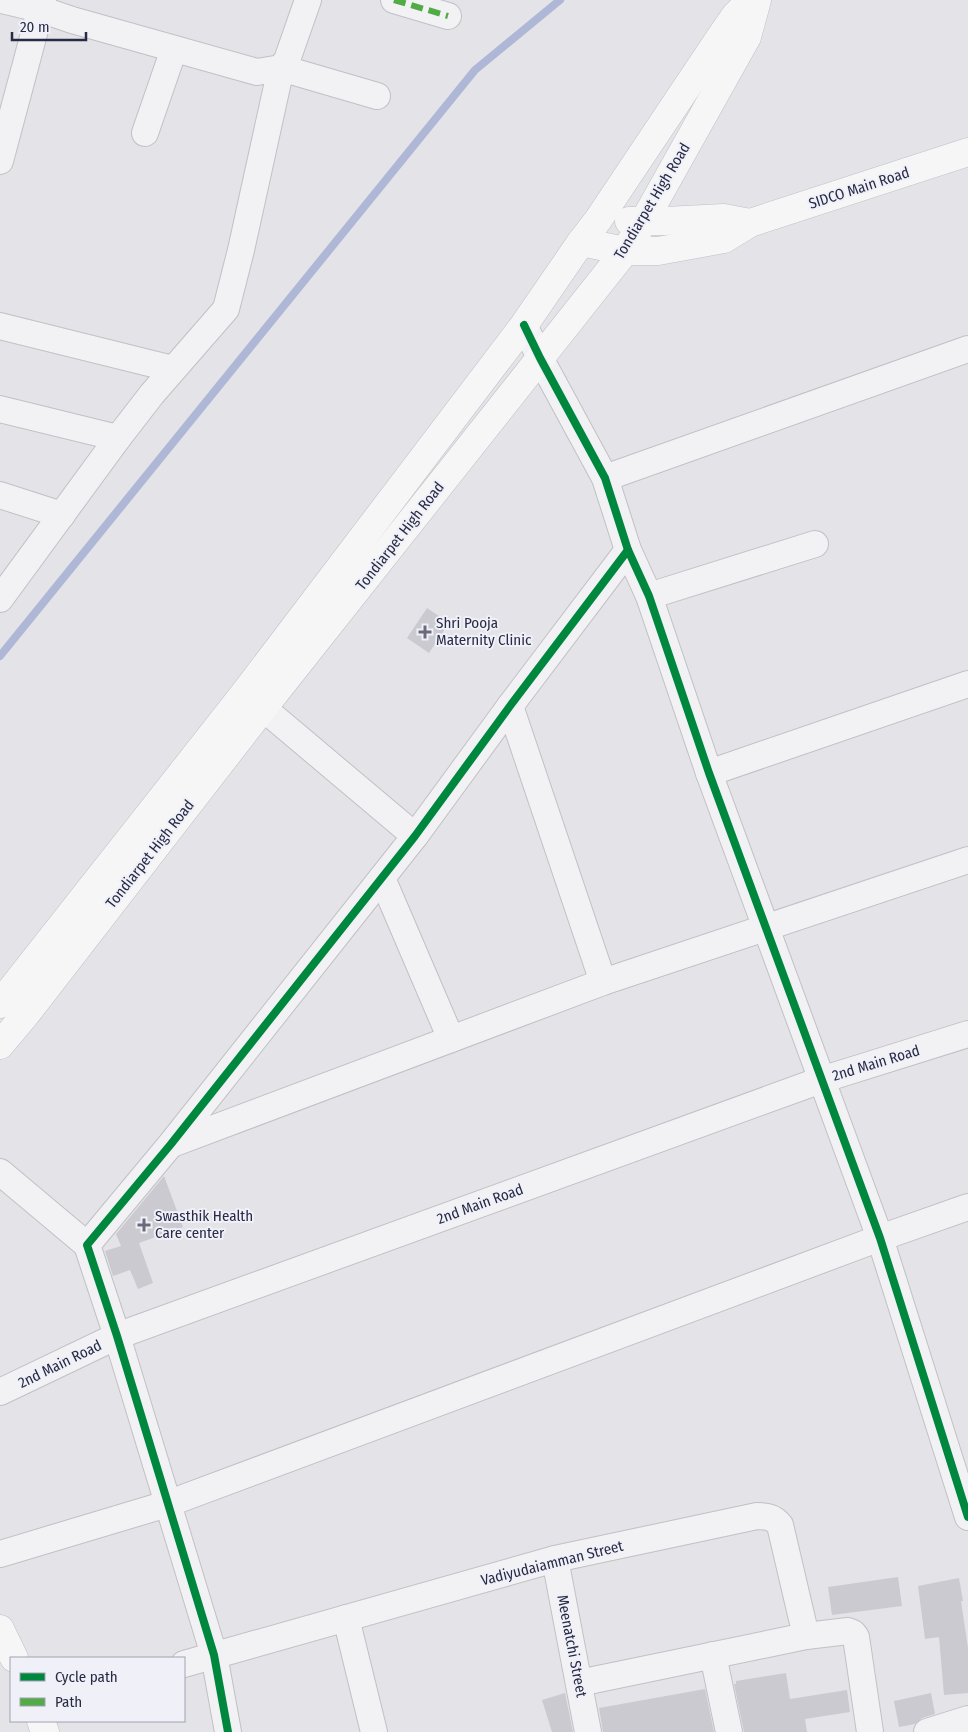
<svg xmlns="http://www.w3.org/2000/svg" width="968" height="1732" font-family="'Fira Sans Condensed',sans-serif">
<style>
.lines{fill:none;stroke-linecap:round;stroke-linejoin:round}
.stream{stroke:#aeb8d6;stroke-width:8}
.building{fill:#cacad0}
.minor-casing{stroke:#c0c0c6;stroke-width:28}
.major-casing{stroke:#bec0c6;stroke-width:29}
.minor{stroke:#f2f2f4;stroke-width:26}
.major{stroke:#f6f6f7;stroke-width:28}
.quiet{stroke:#53ab47;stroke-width:6;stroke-dasharray:12 6;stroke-linecap:butt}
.cycleway-casing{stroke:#f0f1f8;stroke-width:11}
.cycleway{stroke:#00873e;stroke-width:8}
.poi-dot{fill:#696b7d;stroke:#f0f1f8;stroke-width:2}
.labels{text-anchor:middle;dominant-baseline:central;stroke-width:4;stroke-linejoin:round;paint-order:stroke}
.street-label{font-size:15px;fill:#272b44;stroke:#f0f1f8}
.poi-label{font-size:15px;fill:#272b44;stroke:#f0f1f8;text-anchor:start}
</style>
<rect width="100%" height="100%" fill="#e3e3e8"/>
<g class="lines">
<path class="stream" d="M 0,656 L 475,70 L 560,0"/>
</g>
<g class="building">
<path d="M 427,608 L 449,623 L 429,653 L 407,638 Z"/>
<path d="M 164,1176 L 183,1227 L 139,1243 L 153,1283 L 138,1289 L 130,1270 L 113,1276 L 105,1251 L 121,1246 L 116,1234 Z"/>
<path d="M 898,1577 L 902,1606 L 832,1615 L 828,1587 Z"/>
<path d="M 959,1578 L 963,1601 L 961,1601 L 968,1648 L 968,1693 L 944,1695 L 939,1637 L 925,1639 L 918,1586 Z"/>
<path d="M 786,1673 L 790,1699 L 847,1690 L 850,1712 L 805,1719 L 807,1732 L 744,1732 L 734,1684 L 736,1684 L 736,1681 Z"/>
<path d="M 705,1689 L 714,1732 L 603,1732 L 599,1708 Z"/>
<path d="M 565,1693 L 573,1732 L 552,1732 L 542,1700 Z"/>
<path d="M 931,1693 L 935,1714 L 922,1718 L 915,1724 L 899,1727 L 894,1701 Z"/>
</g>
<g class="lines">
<defs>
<g id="minor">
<path d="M 2,0 L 40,9 L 72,20 L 257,72 L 281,68 L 287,60 L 308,0"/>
<path d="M 394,0 L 448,16"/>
<path d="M 145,133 L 174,49"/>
<path d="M 0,161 L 43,0"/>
<path d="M 524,325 L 540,358 L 605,478 L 628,550 L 649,596 L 709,773 L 880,1238 L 968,1517"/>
<path d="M 0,326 L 173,369"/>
<path d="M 0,409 L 118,438"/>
<path d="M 605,478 L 968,349"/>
<path d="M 0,495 L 62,515"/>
<path d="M 649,596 L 815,544"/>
<path d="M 0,599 L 118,438 L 152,394 L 226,309 L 241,250 L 281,68 L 377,96"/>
<path d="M 510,706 L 603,982"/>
<path d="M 263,708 L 415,836"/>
<path d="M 709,773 L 968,684"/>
<path d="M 382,878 L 451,1039"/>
<path d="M 172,1144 L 603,982 L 968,860"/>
<path d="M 0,1172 L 87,1245"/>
<path d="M 0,1392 L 117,1336 L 821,1080 L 968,1034"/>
<path d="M 0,1554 L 167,1504 L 880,1238 L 968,1207"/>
<path d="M 555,1559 L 588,1732"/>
<path d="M 346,1618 L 374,1732"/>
<path d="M 713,1655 L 729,1732"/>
<path d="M 184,1664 L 555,1559 L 757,1516 C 767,1516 773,1517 780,1525 L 806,1636"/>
<path d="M 579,1683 L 806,1636 L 848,1631 L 853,1633 L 856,1637 L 870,1732"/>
<path d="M 228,1732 L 214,1655 L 117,1336 L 87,1245 L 171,1144 L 415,836 L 510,706 L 628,550"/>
<path d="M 927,1732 L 968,1719"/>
</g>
<g id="major">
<path d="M 629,221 L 665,221 L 724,218 L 750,223"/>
<path d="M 581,242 L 625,251 L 658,251 L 724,239 L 750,223 L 968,152"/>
<path d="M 0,1004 L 244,694 L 524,325 L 581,242 L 598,220 L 715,45 L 735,16 L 751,0"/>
<path d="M 0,1045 L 26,1014 L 263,708 L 625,251 L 644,221 L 747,37 L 757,0"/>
<path d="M 0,1629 L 14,1658"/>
<path d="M 41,1721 L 45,1732"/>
</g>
</defs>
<use href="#minor" class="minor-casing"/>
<use href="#major" class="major-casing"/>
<use href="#minor" class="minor"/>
<use href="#major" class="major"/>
<path class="quiet" d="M 394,0 L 448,16"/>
<defs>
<g id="cycleway">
<path d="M 524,325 L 540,358 L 605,478 L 628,550 L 649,596 L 709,773 L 880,1238 L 968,1517"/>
<path d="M 228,1732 L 214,1655 L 117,1336 L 87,1245 L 171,1144 L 415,836 L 510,706 L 628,550"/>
</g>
</defs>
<use href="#cycleway" class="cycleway-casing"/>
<use href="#cycleway" class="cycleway"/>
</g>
<g class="poi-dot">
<path d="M422.5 624.5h5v5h5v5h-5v5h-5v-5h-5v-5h5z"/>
<path d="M141.5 1217.5h5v5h5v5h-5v5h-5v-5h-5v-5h5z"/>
</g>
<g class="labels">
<g class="street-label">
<text transform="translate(859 188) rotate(-18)">SIDCO Main Road</text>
<text transform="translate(652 201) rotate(-59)">Tondiarpet High Road</text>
<text transform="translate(400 536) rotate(-52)">Tondiarpet High Road</text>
<text transform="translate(150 854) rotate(-52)">Tondiarpet High Road</text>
<text transform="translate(876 1063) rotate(-17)">2nd Main Road</text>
<text transform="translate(480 1204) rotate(-20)">2nd Main Road</text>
<text transform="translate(60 1364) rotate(-26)">2nd Main Road</text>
<text transform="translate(552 1563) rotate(-14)">Vadiyudaiamman Street</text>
<text transform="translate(572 1646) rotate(79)">Meenatchi Street</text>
</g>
<g class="poi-label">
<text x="436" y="623">Shri Pooja<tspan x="436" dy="17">Maternity Clinic</tspan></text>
<text x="155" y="1216">Swasthik Health<tspan x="155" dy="17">Care center</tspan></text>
</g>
</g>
<rect x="10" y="1657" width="175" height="65" fill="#f0f1f8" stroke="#a0a2b0"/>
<rect x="20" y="1673" width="25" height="8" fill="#00873e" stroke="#a0a2b0"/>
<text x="55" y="1682" font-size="15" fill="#272b44">Cycle path</text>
<rect x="20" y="1698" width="25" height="8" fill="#53ab47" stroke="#a0a2b0"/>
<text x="55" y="1707" font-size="15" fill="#272b44">Path</text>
<path d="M12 32v8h74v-8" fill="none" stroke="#272b44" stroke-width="2.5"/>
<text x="20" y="32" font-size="15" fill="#272b44" stroke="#f0f1f8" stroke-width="4" paint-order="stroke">20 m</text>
</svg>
